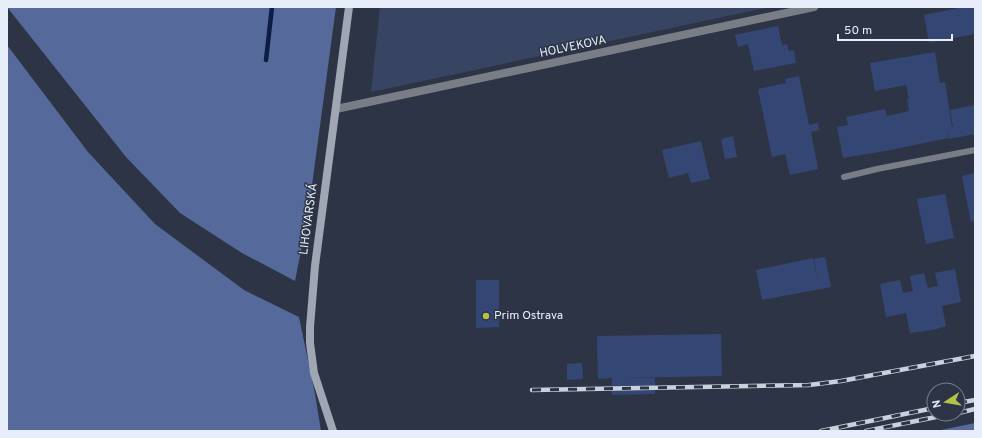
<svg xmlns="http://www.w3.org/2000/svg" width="982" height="438" font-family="Overpass,sans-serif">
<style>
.green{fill:#384562}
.forest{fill:#556a9a}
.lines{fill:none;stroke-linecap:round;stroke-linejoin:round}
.stream{stroke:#0d1c45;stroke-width:4.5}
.building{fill:#344774}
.lane{stroke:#797d86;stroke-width:6}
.street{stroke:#797d86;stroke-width:8}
.secondary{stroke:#9fa6b4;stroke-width:8}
.rail-casing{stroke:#cad1dc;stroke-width:4.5}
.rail{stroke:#2d3445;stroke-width:3;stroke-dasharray:9;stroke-linecap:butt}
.poi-dot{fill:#b4c24a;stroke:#2d3445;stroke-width:1.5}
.labels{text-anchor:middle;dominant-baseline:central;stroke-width:3;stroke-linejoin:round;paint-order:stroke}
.street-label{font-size:12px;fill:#e8eef9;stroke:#2d3445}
.poi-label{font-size:12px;fill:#e8eef9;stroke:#2d3445;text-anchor:start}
</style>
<rect width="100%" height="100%" fill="#2d3445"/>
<path class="green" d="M 380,7 L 770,7 L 371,92 Z"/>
<g class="forest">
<path d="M 7,7 L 336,7 L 308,215 L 295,281 L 242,253 L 180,213 L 126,157 Z"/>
<path d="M 7,45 L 88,152 L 155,224 L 244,290 L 299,317 L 315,394 L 321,431 L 7,431 Z"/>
<path d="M 975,423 L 975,431 L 936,431 Z"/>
</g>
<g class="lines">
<path class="stream" d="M 266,60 L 272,7"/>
</g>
<g class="building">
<path d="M 964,7 L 975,7 L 975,34 L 929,43 L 924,15 Z"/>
<path d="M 778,26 L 782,45 L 787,44 L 789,51 L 794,50 L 796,63 L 754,71 L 748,44 L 738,47 L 735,35 Z"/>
<path d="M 935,52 L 940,83 L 945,82 L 952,127 L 953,127 L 950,110 L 975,105 L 975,134 L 949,139 L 948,132 L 948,138 L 886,151 L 843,158 L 837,127 L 848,125 L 846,117 L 885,109 L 887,116 L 909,111 L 907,99 L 909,99 L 906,85 L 875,91 L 870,63 Z"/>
<path d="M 799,76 L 809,125 L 818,123 L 819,130 L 811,132 L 818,169 L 790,175 L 785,154 L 772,157 L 758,89 L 786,83 L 785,79 Z"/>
<path d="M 733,136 L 737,157 L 725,159 L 721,139 Z"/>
<path d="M 701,141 L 710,179 L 691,183 L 688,173 L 669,178 L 662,150 Z"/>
<path d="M 975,173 L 975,221 L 971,222 L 962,176 Z"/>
<path d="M 945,194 L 954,238 L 926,244 L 917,199 Z"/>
<path d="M 825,257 L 831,287 L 762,300 L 756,270 L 813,258 L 818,283 L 814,259 Z"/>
<path d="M 955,269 L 961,302 L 942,306 L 946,326 L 933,330 L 910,333 L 906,313 L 886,317 L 880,284 L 900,280 L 903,293 L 913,291 L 910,276 L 924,273 L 928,288 L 938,286 L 935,273 Z"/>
<path d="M 476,280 L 499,280 L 499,327 L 476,328 Z"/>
<path d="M 721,334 L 722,376 L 622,378 L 655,378 L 655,394 L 612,395 L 612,378 L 598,379 L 597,336 Z"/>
<path d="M 582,363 L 583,379 L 567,380 L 567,364 Z"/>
</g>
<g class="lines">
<path class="lane" d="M 844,177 L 877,169 L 975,150"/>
<path class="street" d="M 336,109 L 814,7"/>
<path class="secondary" d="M 333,431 L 314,373 L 310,343 L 310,327 L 315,266 L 349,7"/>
<defs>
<g id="rail">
<path d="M 532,390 L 809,385 L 841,381 L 975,356"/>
<path d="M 958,403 L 975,400"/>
<path d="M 958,413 L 975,409"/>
<path d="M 821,431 L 934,408"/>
<path d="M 866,431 L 951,414"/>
</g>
</defs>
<use href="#rail" class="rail-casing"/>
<use href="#rail" class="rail"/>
</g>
<circle class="poi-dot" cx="486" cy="316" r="4"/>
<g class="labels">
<g class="street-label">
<text transform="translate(573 47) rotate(-12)">HOLVEKOVA</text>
<text transform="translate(309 219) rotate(-82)">LIHOVARSKÁ</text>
</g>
<g class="poi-label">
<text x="494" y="316">Prim Ostrava</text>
</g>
</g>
<rect width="982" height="438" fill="none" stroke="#e8eef9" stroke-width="16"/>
<g transform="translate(946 402) rotate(258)"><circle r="19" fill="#2d3445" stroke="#787e8d"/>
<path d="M0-3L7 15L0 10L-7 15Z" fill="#b4c24a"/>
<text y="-6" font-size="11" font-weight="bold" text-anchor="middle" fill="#e8eef9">N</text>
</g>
<path d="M838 34v6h114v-6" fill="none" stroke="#e8eef9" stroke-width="2"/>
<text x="844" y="34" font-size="12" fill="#e8eef9" stroke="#2d3445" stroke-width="3" paint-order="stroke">50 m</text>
</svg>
